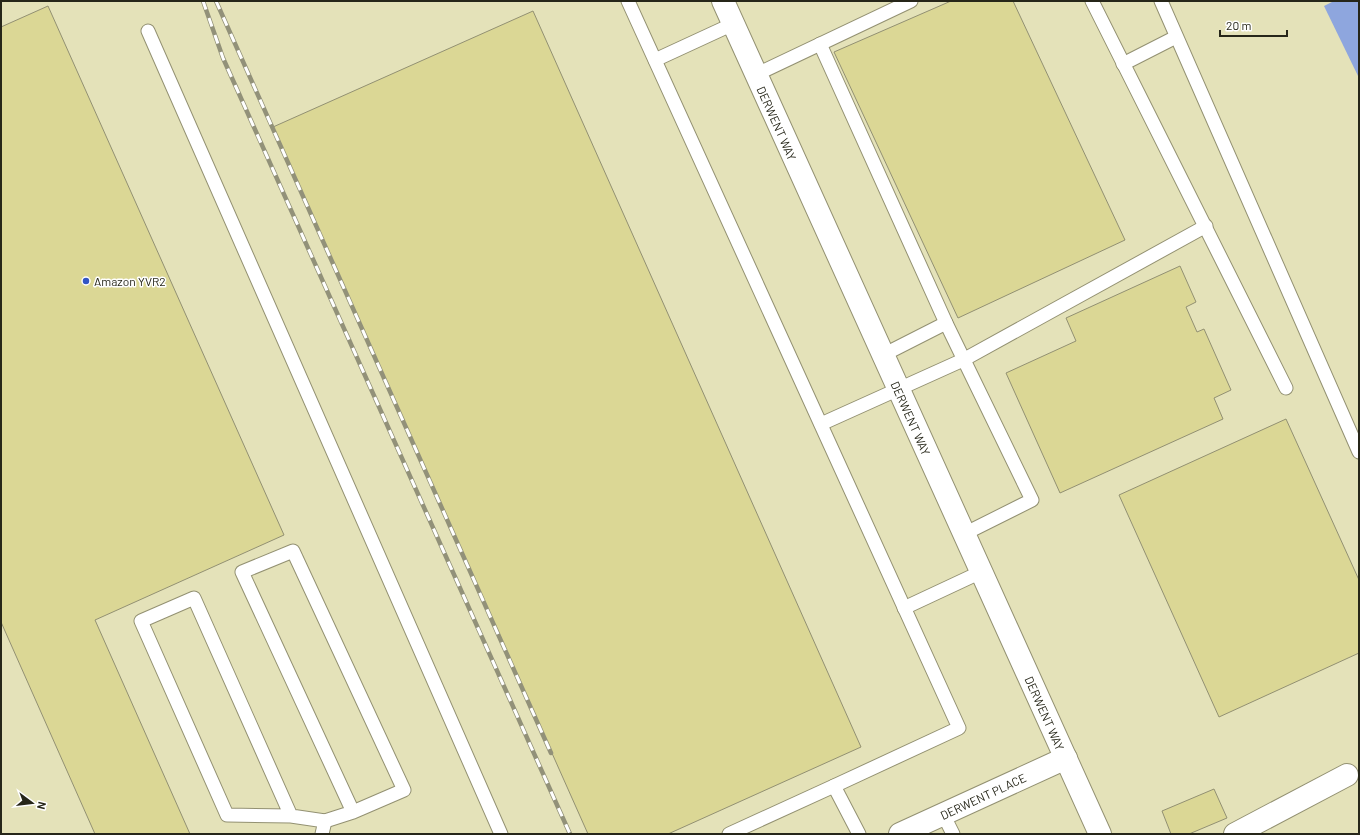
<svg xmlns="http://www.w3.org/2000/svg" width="1360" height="835" font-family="Barlow,sans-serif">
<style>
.built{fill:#e4e2b9}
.water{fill:#8ea6de}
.building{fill:#dbd795;stroke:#929072}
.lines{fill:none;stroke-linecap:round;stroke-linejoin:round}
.service-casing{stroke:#939172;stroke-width:15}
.minor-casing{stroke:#939172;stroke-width:24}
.tertiary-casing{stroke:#939172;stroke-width:24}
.service{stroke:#fff;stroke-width:13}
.minor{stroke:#fff;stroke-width:22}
.tertiary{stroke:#fff;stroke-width:22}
.rail-casing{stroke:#929179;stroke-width:4.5}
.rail{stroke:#fff;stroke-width:3;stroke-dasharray:9;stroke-linecap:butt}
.poi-dot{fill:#3155c5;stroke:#fff;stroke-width:1.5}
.labels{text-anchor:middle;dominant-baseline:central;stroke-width:3;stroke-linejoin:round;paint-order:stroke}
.street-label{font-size:12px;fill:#262619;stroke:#fff}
.poi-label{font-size:12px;fill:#262619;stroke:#fff;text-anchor:start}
</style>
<rect width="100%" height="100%" fill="#efedcc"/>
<rect class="built" x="1" y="1" width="1358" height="833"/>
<path class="water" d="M 1334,1 L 1359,1 L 1359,78 L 1324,6 Z"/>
<g class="building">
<path d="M 951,1 L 1013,1 L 1125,240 L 958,318 L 834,52 Z"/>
<path d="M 48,6 L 284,535 L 95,620 L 190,834 L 95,834 L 1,622 L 1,27 Z"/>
<path d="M 533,11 L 861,747 L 668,834 L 588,834 L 273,127 Z"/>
<path d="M 1180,266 L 1196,302 L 1186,307 L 1197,332 L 1204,329 L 1231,390 L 1214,398 L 1223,419 L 1060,493 L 1006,373 L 1076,341 L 1066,318 Z"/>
<path d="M 1286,419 L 1359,580 L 1359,653 L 1219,717 L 1119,495 Z"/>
<path d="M 1214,789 L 1227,818 L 1189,834 L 1171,834 L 1162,811 Z"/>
</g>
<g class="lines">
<defs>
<g id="service">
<path d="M 628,1 L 959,728 L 834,786 L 859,834"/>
<path d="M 1092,1 L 1286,388"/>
<path d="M 1161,1 L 1359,452"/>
<path d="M 148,31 L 501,834"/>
<path d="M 820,44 L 946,323 L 1032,500 L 964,534"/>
<path d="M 655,60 L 733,24"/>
<path d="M 1123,64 L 1176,37"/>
<path d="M 755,75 L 911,1"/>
<path d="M 883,355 L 946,323"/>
<path d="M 821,424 L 963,360 L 1206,226"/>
<path d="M 904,608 L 981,572"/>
<path d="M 943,814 L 953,834"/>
<path d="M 291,816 L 194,598 L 141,621 L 227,815 L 291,816 L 325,821 L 322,834"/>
<path d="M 325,821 L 353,812 L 404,790 L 293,551 L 242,572 L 353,812"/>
<path d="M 729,834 L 834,786"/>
</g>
<g id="minor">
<path d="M 900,834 L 1066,758"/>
<path d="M 1235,834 L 1347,775"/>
</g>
<path id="tertiary" d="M 723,1 L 1100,834"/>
</defs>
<use href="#service" class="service-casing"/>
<use href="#minor" class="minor-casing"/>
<use href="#tertiary" class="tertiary-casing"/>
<use href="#service" class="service"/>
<use href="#minor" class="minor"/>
<use href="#tertiary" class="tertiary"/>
<defs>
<g id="rail">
<path d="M 203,1 L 223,58 L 570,834"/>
<path d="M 216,1 L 551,753"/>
</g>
</defs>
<use href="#rail" class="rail-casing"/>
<use href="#rail" class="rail"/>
</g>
<circle class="poi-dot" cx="86" cy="281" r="4"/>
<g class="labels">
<g class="street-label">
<text transform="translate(777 123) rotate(66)">DERWENT WAY</text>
<text transform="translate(911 418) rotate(66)">DERWENT WAY</text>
<text transform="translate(1045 713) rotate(66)">DERWENT WAY</text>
<text transform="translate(983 796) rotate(-25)">DERWENT PLACE</text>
</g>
<g class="poi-label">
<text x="94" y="281">Amazon YVR2</text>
</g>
</g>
<rect width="1360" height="835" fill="none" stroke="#262619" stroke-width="4"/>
<g transform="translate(32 803) rotate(105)" stroke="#ffffff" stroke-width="3" paint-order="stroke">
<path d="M0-3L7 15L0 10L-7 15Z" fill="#262619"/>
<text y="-6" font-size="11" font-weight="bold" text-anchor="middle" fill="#262619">N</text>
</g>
<path d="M1220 30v6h67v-6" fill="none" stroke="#262619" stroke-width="2"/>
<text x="1226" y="30" font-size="12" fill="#262619" stroke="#ffffff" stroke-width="3" paint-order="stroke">20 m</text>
</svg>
